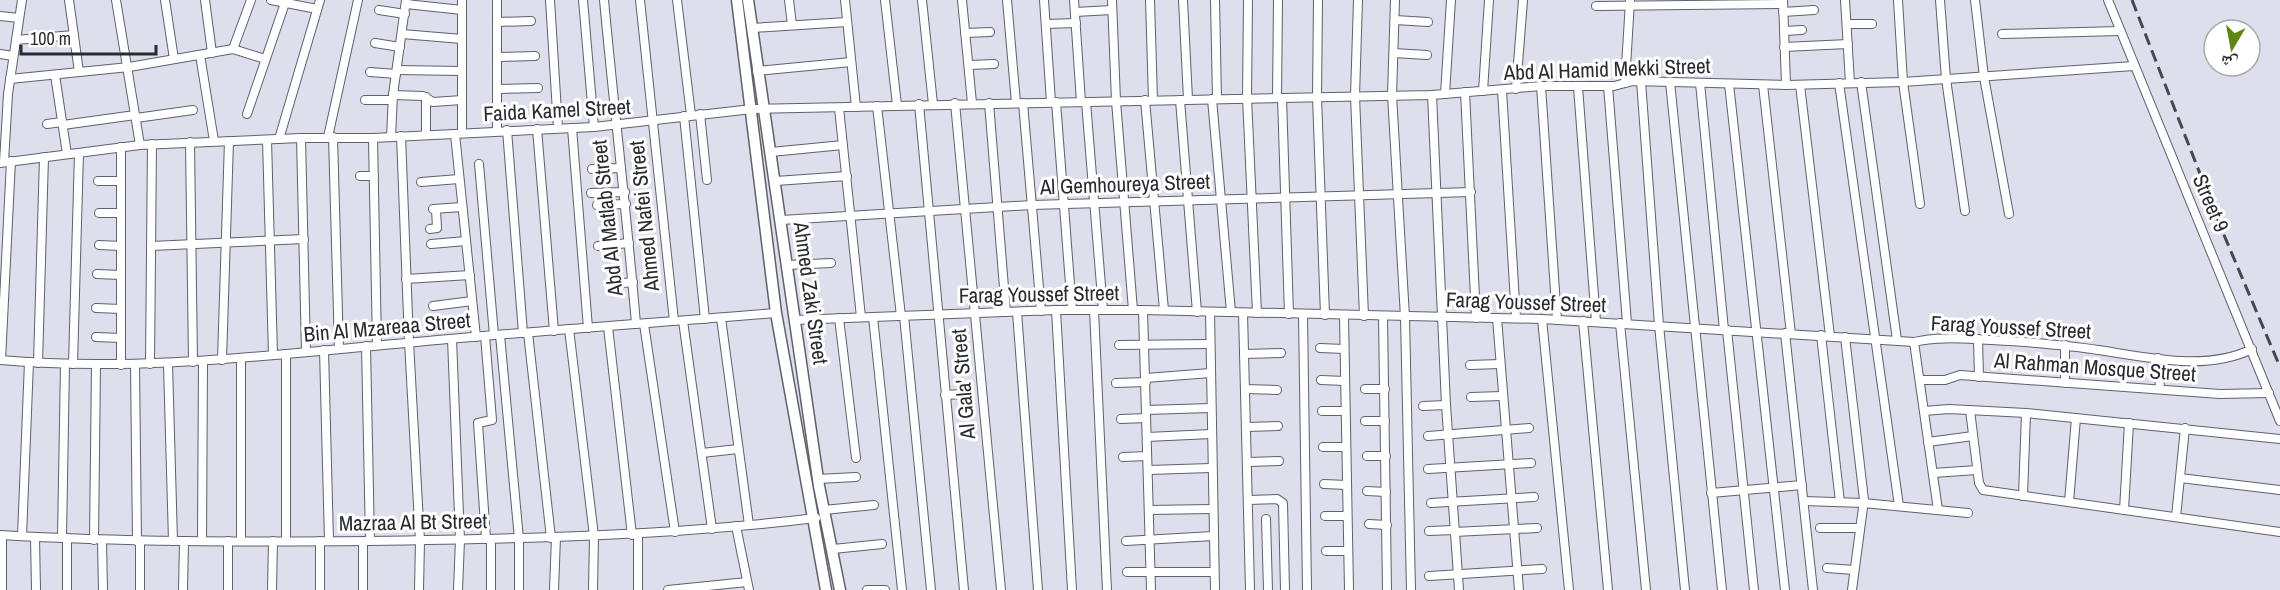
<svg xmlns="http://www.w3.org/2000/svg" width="2280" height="590" font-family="'Archivo Narrow','Noto Naskh Arabic',sans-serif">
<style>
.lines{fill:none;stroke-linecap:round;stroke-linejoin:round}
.street-casing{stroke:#5f616b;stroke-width:10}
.secondary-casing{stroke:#5f616b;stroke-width:13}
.street{stroke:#fff;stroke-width:8}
.secondary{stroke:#fff;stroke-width:10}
.rail{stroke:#47484e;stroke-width:3;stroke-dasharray:12 6;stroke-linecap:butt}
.labels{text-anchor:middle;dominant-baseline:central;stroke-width:6;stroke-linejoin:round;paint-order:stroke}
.street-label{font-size:21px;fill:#2a2b2f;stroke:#fff}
</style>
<rect width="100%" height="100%" fill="#dddfec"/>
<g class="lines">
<defs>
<g id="street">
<path d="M 69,0 L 79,72"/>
<path d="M 116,0 L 140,145"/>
<path d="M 165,0 L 174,59"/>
<path d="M 205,0 L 212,53"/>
<path d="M 271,0 L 317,9"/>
<path d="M 462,0 L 462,133"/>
<path d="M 497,0 L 497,131"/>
<path d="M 550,0 L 558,128"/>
<path d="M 583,0 L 594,127"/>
<path d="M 604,0 C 614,108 627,216 636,324"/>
<path d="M 640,0 L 674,321"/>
<path d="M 677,0 L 691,115"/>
<path d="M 789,0 L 792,25"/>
<path d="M 845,0 L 856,107"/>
<path d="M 885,0 L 897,105"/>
<path d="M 922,0 L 933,104"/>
<path d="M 962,0 L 972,103"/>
<path d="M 1007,0 L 1016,103"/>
<path d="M 1044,0 L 1051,102"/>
<path d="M 1074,0 L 1081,102"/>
<path d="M 1112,0 L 1116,101 L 1133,310"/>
<path d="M 1150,0 L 1153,100"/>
<path d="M 1183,0 L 1188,99"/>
<path d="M 1215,0 L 1217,99"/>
<path d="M 1248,0 L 1247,98 L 1257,313"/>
<path d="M 1318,0 L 1317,97 L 1325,315"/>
<path d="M 1358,0 L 1355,96 L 1364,316"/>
<path d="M 1395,0 L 1392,95 L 1405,317 L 1411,590"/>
<path d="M 1783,0 L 1786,85"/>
<path d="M 1845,0 L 1850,83"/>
<path d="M 1898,0 L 1903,82 L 1920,204"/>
<path d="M 1940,0 L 1946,79 L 1965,211"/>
<path d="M 1975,0 L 1984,77 L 2009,214"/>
<path d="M 2108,0 L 2280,421"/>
<path d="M 406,4 L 462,10"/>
<path d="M 1596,6 L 1783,4"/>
<path d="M 379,10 L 405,14"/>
<path d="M 1075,12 L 1112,10"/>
<path d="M 1783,12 L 1814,10"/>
<path d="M 0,16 L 19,18"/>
<path d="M 1395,20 L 1428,22"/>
<path d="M 497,22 L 531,21"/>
<path d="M 1046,24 L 1076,23"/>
<path d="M 1847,24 L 1872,24"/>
<path d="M 752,28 L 847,22"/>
<path d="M 1784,31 L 1802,30"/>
<path d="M 965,33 L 990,32"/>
<path d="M 402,34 L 462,39"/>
<path d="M 2002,34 L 2120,31"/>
<path d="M 16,40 L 74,35"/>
<path d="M 375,43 L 400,47"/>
<path d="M 1784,47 L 1848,44"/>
<path d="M 233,49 L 251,0"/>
<path d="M 1394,53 L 1427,55"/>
<path d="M 0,54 L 13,56"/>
<path d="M 200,55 L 214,141"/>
<path d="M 497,57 L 535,56"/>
<path d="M 969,65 L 994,64"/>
<path d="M 397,70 L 462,71"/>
<path d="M 757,71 L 851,62"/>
<path d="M 370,72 L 396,74"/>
<path d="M 55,75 L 67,154"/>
<path d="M 10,79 L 129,67 L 233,49 L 265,59"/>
<path d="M 1641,81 L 1659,325 L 1685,590"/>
<path d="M 1670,82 L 1722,590"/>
<path d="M 1861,82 L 1897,340"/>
<path d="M 1625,83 L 1630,1"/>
<path d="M 1700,83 L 1724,330"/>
<path d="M 1839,83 L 1899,506"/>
<path d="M 1729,84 L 1785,590"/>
<path d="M 1763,85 L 1791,334"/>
<path d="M 1800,85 L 1830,336"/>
<path d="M 1541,86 L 1557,320"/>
<path d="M 1608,86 L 1627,323"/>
<path d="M 1578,87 L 1596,322"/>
<path d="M 497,89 L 538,88"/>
<path d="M 1516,89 L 1523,0"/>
<path d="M 1502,90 L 1516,318"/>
<path d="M 1483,91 L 1489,0"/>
<path d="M 1465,92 L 1476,318"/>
<path d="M 1445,94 L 1451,0"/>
<path d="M 393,95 L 423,96 L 433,102 L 462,100"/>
<path d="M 1432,95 L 1446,405 L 1459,590"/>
<path d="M 426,97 L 426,135"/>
<path d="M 1277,98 L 1278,0"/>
<path d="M 1282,98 L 1289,314"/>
<path d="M 1212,99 L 1231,312"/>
<path d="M 365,100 L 392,100"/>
<path d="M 1145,100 L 1164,310"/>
<path d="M 1180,100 L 1197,312"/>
<path d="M 1056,102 L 1072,310"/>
<path d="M 1086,102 L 1103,310"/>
<path d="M 955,103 L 1001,590"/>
<path d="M 989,103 L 1006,312"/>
<path d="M 1023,103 L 1041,311"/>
<path d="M 919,104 L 964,590"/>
<path d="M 877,106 L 901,316"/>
<path d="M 839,108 L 861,317"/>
<path d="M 247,114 L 285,3"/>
<path d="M 700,114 L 707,180"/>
<path d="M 684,116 L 705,319"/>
<path d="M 136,118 L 193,110"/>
<path d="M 47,124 L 62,122"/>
<path d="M 63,125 L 135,115"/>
<path d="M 572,128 L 588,328"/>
<path d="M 537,129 L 554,331"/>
<path d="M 507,130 L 523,333"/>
<path d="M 455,134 L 476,337"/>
<path d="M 401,136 L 409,342 L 420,541 L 419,590"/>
<path d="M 328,137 L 358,0"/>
<path d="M 333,137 L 339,349"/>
<path d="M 391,137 L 393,95 L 406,0"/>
<path d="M 301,138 L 306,352"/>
<path d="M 373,138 L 377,345"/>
<path d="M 279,139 L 320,0"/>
<path d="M 267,140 L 273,355"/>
<path d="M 190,142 L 193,362"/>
<path d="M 121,147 L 121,365"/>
<path d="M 771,152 L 843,145"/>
<path d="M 4,162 L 8,94 L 22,0"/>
<path d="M 0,163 L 140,145 L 301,138 L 373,138 L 594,127 L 752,109 L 1432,95 L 1541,86 L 1614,86 L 1633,81 L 1786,85 L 1903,82 L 2134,66"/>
<path d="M 479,164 L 494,335"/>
<path d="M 592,169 L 621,168"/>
<path d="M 360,176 L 374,176"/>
<path d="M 98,181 L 121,181"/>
<path d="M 776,181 L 847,176"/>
<path d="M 421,182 L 459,179"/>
<path d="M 591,193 L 625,192"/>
<path d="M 597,205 L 626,204"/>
<path d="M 433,209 L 462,207"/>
<path d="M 99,213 L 121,213"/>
<path d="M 781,220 L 1032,205 L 1471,192"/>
<path d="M 430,229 L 437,228 L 436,209"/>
<path d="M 431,244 L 466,241"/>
<path d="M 99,245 L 121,246"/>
<path d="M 151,246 L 304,239"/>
<path d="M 598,246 L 629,243"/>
<path d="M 787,265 L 831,263"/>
<path d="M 97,274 L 121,275"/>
<path d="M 406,279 L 470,275"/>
<path d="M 614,284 L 633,282"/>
<path d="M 433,306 L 472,301"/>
<path d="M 96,308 L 121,309"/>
<path d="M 1056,310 L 1072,590"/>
<path d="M 1094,310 L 1107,590"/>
<path d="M 1143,310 L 1151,590"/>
<path d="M 1017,312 L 1038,590"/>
<path d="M 1210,312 L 1215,590"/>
<path d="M 1243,313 L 1250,590"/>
<path d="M 1303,314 L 1307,590"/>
<path d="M 904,316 L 931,590"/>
<path d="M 1344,316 L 1349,590"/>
<path d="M 873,317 L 902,590"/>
<path d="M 1383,317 L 1387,590"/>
<path d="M 721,318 L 749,525"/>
<path d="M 839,318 L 856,458"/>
<path d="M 1497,318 L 1519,590"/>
<path d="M 1542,319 L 1569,590"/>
<path d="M 794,320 L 1056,310 L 1143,310 L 1542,319 L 1914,342 C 1939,336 1966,339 1992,340 C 2027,342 2062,344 2098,350 C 2146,357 2206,372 2252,349"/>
<path d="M 683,321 L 712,529"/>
<path d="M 1583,321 L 1608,590"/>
<path d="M 1620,323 L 1646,590"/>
<path d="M 644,324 L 675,532"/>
<path d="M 608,327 L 632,535"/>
<path d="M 569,329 L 594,536 L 593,590"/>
<path d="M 1727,330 L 1754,590"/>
<path d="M 528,333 L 551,538"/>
<path d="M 1785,333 L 1813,590"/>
<path d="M 500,335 L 519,539 L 519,590"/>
<path d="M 1821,335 L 1840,502"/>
<path d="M 485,336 L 492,420 L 478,423 L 486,539"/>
<path d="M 96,337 L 121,338"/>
<path d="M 1845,337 L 1864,500 L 1852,590"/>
<path d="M 452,339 L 460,540 L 458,590"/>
<path d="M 1978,339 L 1979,377"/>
<path d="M 1914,342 L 1938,510"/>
<path d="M 1119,345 L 1210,344"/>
<path d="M 2065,345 L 2065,383"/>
<path d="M 366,346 L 370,541"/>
<path d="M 1320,348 L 1344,349"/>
<path d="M 324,350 L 329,541"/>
<path d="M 286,354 L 286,541"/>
<path d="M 1244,354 L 1281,353"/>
<path d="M 241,358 L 241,541"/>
<path d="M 2158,358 L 2160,389"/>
<path d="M 0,360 C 136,372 271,355 406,343 C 530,331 653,323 776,313"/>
<path d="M 1,360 L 11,161"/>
<path d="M 222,360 L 229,141"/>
<path d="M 38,363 L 44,157"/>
<path d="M 73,364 L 79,153"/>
<path d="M 150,364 L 152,144"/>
<path d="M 168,364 L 173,541"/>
<path d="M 135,365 L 137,541"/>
<path d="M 1470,365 L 1500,364"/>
<path d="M 1146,378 L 1210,373"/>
<path d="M 1321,380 L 1345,381"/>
<path d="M 1920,380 L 1945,380 L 1960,375 L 2220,394 L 2269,393"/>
<path d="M 1116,383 L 1146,382"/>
<path d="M 1245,389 L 1277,390"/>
<path d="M 1365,389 L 1385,389"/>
<path d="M 945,395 L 963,394"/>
<path d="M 1471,397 L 1502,396"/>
<path d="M 1423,406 L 1446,405"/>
<path d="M 1146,410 L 1211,408"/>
<path d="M 1970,410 L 1979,483 L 1983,490 L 2280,532"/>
<path d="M 1322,411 L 1345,411"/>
<path d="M 1924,411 L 1949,409 L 2026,413 L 2280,439"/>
<path d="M 1121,419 L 1146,418"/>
<path d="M 1365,421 L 1385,421"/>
<path d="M 1246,427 L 1278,426"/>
<path d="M 1428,436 L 1529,428"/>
<path d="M 1147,437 L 1211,434"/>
<path d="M 1928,442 L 1973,436"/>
<path d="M 1323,447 L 1346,447"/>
<path d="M 702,453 L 738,449"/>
<path d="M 1367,456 L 1386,456"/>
<path d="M 1123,457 L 1147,456"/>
<path d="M 1247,462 L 1279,461"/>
<path d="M 1428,469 L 1531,463"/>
<path d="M 1148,470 L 1211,468"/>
<path d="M 1933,473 L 1977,470"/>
<path d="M 2180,478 L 2280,490"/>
<path d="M 818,479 L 856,477"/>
<path d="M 1324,484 L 1347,485"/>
<path d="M 1367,491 L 1386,492"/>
<path d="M 1711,493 L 1802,485"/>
<path d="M 2023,496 L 2026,413"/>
<path d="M 1248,500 L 1277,499 L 1283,503 L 1285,590"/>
<path d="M 1804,501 L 1863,503 L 1968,513"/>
<path d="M 2069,502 L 2076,418"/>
<path d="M 1431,503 L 1534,497"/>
<path d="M 824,510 L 874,505"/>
<path d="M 1149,510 L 1212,509"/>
<path d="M 2124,510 L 2129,423"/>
<path d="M 1325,516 L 1347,516"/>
<path d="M 2176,517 L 2185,428"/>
<path d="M 1266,519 L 1268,590"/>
<path d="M 1369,524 L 1387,525"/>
<path d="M 736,526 L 749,590"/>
<path d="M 1820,528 L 1859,528"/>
<path d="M 1429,531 L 1454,530"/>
<path d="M 1454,532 L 1537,528"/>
<path d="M 0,535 C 123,542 245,542 368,541 C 518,539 667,536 816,518"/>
<path d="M 22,536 L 29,362"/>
<path d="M 35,537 L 36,590"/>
<path d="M 62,538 L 65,364"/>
<path d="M 67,539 L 67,590"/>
<path d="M 94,540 L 96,365"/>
<path d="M 102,541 L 103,590"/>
<path d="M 202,541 L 203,361"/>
<path d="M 1126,541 L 1213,536"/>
<path d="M 833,549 L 882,544"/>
<path d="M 1326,551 L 1348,551"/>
<path d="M 1827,568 L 1854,570"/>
<path d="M 1127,572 L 1214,572"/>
<path d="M 1429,576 L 1542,569"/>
<path d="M 2,590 L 2,535"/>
<path d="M 140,590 L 140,541"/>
<path d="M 183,590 L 184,541"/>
<path d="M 228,590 L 228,541"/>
<path d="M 272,590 L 273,541"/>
<path d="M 320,590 L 320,541"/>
<path d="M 363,590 L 363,541"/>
<path d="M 491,590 L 491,539"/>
<path d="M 554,590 L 556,537"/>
<path d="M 638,590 L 638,535"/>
<path d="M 668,590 L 747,582"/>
<path d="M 867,590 L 885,590"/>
</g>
<g id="secondary">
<path d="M 737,0 L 776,313 L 826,590"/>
<path d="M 748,0 L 819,486 L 840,590"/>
</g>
</defs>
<use href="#street" class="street-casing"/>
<use href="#secondary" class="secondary-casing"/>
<use href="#street" class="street"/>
<use href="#secondary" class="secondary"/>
<path class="rail" d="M 2132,0 L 2224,235 L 2280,367"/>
</g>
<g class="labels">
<g class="street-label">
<text transform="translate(1607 69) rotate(-2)">Abd Al Hamid Mekki Street</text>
<text transform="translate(557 110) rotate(-3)">Faida Kamel Street</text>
<text transform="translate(1125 184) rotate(-2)">Al Gemhoureya Street</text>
<text transform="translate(2211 203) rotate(67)">Street 9</text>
<text transform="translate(644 216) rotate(-96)">Ahmed Nafei Street</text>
<text transform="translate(607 218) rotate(-96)">Abd Al Matlab Street</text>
<text transform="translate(811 293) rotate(82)">Ahmed Zaki Street</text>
<text transform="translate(1039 294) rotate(-1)">Farag Youssef Street</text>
<text transform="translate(1526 302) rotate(2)">Farag Youssef Street</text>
<text transform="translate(387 327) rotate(-5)">Bin Al Mzareaa Street</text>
<text transform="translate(2011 327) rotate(3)">Farag Youssef Street</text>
<text transform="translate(2095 367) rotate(4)">Al Rahman Mosque Street</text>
<text transform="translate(963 384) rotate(-95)">Al Gala' Street</text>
<text transform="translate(413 522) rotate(-1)">Mazraa Al Bt Street</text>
</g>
</g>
<g transform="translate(2232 48) rotate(190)"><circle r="28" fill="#ffffff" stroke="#aaaaac" stroke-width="1.5"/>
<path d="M0-4.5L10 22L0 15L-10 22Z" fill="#5e8712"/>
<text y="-9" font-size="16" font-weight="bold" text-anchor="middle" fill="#2a2b2f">ش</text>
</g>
<path d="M21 45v9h135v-9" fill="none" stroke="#2a2b2f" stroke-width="3"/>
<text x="30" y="45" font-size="18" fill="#2a2b2f" stroke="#ffffff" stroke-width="4.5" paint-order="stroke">100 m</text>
</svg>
